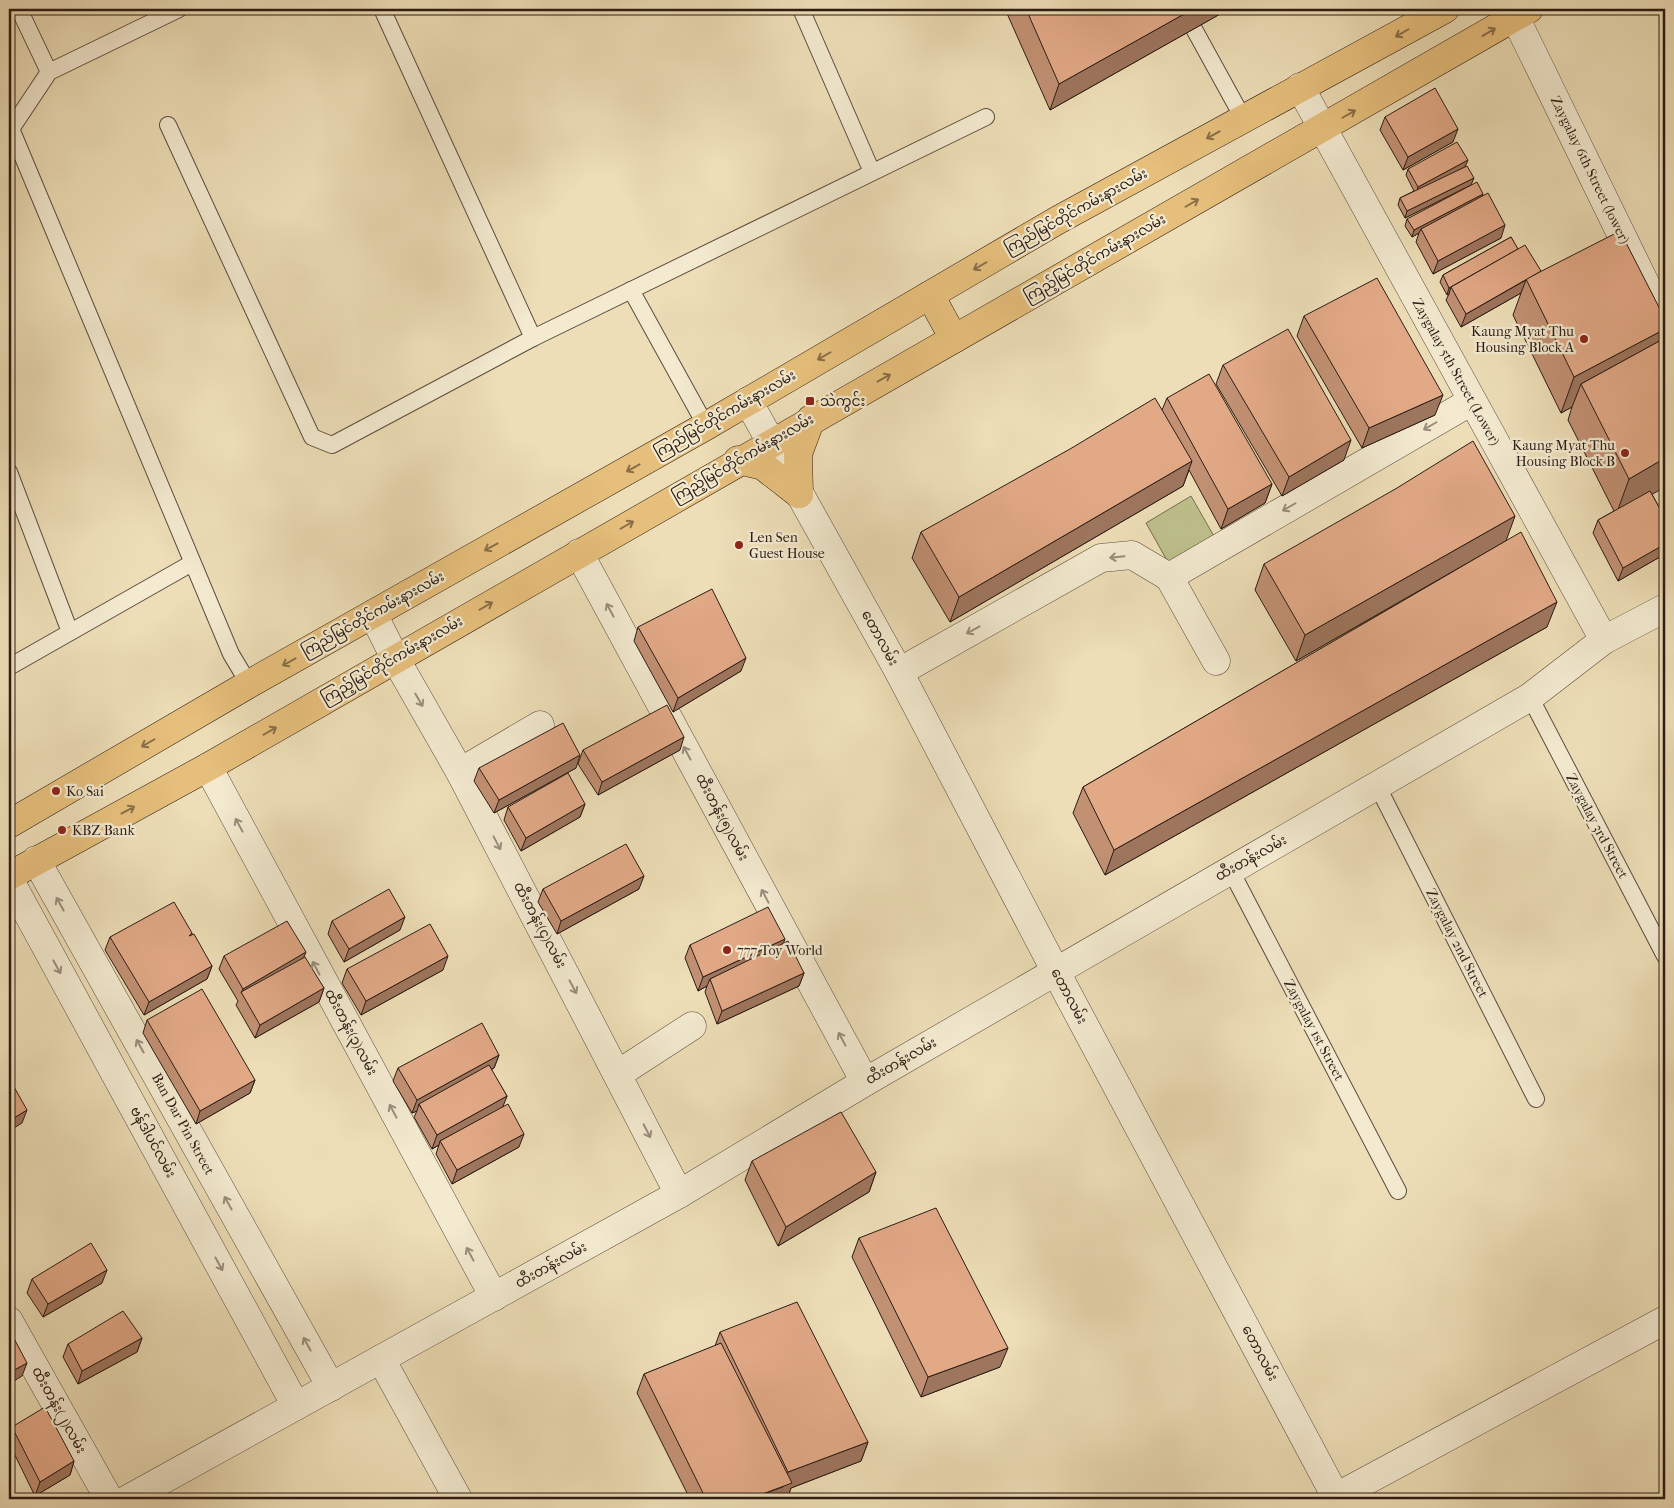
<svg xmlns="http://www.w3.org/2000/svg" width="1674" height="1508" font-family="'IM FELL French Canon','Noto Sans Myanmar',serif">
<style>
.green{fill:#bdc08b;stroke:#746e50}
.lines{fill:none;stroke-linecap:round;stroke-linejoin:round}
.service-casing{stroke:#5c4c3e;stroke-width:18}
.minor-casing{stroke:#5c4c3e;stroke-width:29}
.tertiary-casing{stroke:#5c4c3e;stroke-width:29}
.primary-casing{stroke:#2c1c15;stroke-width:29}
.service{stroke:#f3ead0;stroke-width:16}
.minor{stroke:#f3ead0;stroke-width:28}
.tertiary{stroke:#f3ead0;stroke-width:28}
.primary{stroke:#e6bf7c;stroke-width:28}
.wall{fill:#c29174;stroke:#2c1c15}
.shaded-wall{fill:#9e765e;stroke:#2c1c15}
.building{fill:#e2a987;stroke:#2c1c15}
.oneway{stroke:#896e48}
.oneway2{stroke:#998d7c}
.poi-dot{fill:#8f2418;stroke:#f3ead0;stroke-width:2}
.labels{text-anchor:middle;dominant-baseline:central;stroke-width:4.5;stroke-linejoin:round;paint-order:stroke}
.street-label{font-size:14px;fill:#2c1c15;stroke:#f3ead0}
.poi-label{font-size:14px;fill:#2c1c15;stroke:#f3ead0;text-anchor:start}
</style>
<rect width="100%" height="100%" fill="#eddeb7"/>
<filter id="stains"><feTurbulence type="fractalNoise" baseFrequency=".004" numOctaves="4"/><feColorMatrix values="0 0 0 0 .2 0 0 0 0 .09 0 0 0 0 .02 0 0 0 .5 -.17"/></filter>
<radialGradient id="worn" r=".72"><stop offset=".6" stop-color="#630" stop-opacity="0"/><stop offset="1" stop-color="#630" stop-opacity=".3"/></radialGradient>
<path class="green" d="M 1191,496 L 1215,538 L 1169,564 L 1146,523 Z"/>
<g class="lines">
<defs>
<g id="service">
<path d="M 19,9 L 49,72"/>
<path d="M 382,9 L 533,338"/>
<path d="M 801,9 L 872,172"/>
<path d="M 1183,9 L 1243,118"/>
<path d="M 168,125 L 312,437 L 332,445 L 533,338 L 986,117"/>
<path d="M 12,131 L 231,654 L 249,684"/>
<path d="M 9,132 L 49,72 L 179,9"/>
<path d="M 631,290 L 706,426"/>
<path d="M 9,472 L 70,632"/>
<path d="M 9,667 L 192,563"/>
<path d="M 1530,697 L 1665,956"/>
<path d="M 1378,787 L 1536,1099"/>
<path d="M 1230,869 L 1398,1191"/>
</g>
<g id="minor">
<path d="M 1515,17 L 1665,324"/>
<path d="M 1300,87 L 1604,640"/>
<path d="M 579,553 L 865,1082"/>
<path d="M 1169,577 L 1216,661"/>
<path d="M 373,614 L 395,658 L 460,772 L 679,1194"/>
<path d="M 899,672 L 1101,558 L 1132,555 L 1169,577 L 1472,401"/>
<path d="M 208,767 L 494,1297"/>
<path d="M 460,772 L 540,725"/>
<path d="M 36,860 L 331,1387"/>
<path d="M 9,879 L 296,1406"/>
<path d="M 618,1074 L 692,1026"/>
<path d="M 9,1321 L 109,1499"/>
<path d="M 381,1359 L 458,1499"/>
<path d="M 1336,1497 L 1665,1320"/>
<path d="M 128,1499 L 679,1194 L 865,1082 L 1530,697 L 1604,640 L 1665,608"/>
</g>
<path id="tertiary" d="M 748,401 L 899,672 L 1056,972 L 1337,1499"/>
<g id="primary">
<path d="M 930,295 L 954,339"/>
<path d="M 738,460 L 763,466 L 799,494"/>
<path d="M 799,494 L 798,454 L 811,419"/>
<path d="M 9,824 L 249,684 L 706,426 L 1058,220 L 1445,9"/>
<path d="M 9,876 L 208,767 L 1529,9"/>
</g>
</defs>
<use href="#service" class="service-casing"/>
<use href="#minor" class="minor-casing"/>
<use href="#tertiary" class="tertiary-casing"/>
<use href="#primary" class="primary-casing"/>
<use href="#service" class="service"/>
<use href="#minor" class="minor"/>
<use href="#tertiary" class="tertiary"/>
<use href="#primary" class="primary"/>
</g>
<g class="wall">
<path d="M 1005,9 L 1229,9 L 1050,110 Z"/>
<path d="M 1385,117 L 1453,142 L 1403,170 L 1380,130 Z"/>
<path d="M 1465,166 L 1471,185 L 1405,218 L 1398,205 L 1400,198 L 1414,191 L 1406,175 L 1408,169 Z"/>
<path d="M 1482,196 L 1501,238 L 1433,274 L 1416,242 L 1419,233 L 1412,237 L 1405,226 L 1407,219 Z"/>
<path d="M 1511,237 L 1665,518 L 1665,554 L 1618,581 L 1593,533 L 1598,520 L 1614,511 L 1568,420 L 1572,407 L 1561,413 L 1513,315 L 1521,293 L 1461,327 L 1446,300 L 1449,294 L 1447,295 L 1440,282 L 1443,275 Z"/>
<path d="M 1304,316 L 1435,415 L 1362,448 L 1297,336 Z"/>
<path d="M 1223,365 L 1344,460 L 1282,496 L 1216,384 Z"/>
<path d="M 1167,398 L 1272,484 L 1265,503 L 1221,529 L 1189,470 L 1183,486 L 950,622 L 912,558 L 921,532 L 1162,410 Z"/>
<path d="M 1506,541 L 1547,627 L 1105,875 L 1073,813 L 1083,787 L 1460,568 L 1296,661 L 1255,590 L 1264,564 Z"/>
<path d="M 638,627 L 741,671 L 673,712 L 634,641 Z"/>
<path d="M 583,750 L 680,750 L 598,795 L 578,764 Z"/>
<path d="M 479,768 L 576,768 L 494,813 L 474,781 Z"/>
<path d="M 585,804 L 580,817 L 521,851 L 504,820 L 508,807 Z"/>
<path d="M 543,889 L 639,889 L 557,934 L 538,902 Z"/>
<path d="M 332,921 L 400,930 L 344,962 L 328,934 Z"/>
<path d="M 192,933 L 192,935 L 212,966 L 207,979 L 144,1015 L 105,950 L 110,937 Z"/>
<path d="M 783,944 L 804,973 L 799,986 L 717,1024 L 705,992 L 707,986 L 698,991 L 685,958 L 690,945 Z"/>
<path d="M 224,956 L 304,958 L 324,988 L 319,1002 L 255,1038 L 236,1005 L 238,1001 L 219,969 Z"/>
<path d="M 347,969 L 443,970 L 361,1015 L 342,983 Z"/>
<path d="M 147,1020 L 255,1080 L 250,1093 L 196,1124 L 143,1033 Z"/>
<path d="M 499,1055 L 494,1068 L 491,1070 L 507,1096 L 502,1107 L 519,1147 L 452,1184 L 436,1154 L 439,1145 L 432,1149 L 414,1117 L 417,1111 L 412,1113 L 393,1081 L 398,1068 Z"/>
<path d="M 752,1161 L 876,1172 L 869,1192 L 778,1246 L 745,1180 Z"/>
<path d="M 859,1238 L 1000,1367 L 921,1397 L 852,1257 Z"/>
<path d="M 32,1279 L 102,1283 L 43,1317 L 27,1293 Z"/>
<path d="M 720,1332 L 868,1442 L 861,1461 L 791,1488 L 787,1499 L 690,1499 L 637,1393 L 644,1374 L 715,1346 Z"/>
<path d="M 142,1338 L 137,1352 L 78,1384 L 63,1357 L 68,1344 Z"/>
<path d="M 12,1427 L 74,1461 L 70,1475 L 35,1496 L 9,1443 L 9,1435 Z"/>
</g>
<g class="shaded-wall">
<path d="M 1193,9 L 1229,9 L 1050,110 L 1059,84 Z"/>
<path d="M 1458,129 L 1453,142 L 1403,170 L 1408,157 Z"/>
<path d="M 1468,160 L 1465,167 L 1416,194 L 1418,187 Z"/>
<path d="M 1474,178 L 1471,185 L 1405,218 L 1407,211 Z"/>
<path d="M 1483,194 L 1481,201 L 1421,229 L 1419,233 L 1412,237 L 1414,230 Z"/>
<path d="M 1505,225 L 1501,238 L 1433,274 L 1438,261 Z"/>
<path d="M 1519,249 L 1451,287 L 1449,294 L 1447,295 L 1449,288 Z"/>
<path d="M 1526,280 L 1521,293 L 1461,327 L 1466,314 Z"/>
<path d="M 1665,329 L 1665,338 L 1581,384 L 1572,407 L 1561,413 L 1574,377 Z"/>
<path d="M 1443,395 L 1435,415 L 1362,448 L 1369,428 Z"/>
<path d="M 1351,440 L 1344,460 L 1282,496 L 1289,477 Z"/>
<path d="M 1665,458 L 1665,487 L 1616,515 L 1629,479 Z"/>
<path d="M 1192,461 L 1183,486 L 950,622 L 959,597 Z"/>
<path d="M 1272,484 L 1265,503 L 1221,529 L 1228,509 Z"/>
<path d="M 1515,516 L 1506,541 L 1296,661 L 1305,635 Z"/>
<path d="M 1665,544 L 1665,554 L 1618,581 L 1623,568 Z"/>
<path d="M 1557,602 L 1547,627 L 1105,875 L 1114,850 Z"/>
<path d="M 746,658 L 741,671 L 673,712 L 678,698 Z"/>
<path d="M 684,737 L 680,750 L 598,795 L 602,782 Z"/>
<path d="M 580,755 L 576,768 L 494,813 L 499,800 Z"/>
<path d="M 585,804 L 580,817 L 521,851 L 526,838 Z"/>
<path d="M 644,876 L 639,889 L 557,934 L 561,921 Z"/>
<path d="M 405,917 L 400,930 L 344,962 L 349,949 Z"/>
<path d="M 785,939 L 780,952 L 710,979 L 707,986 L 698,991 L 703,977 Z"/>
<path d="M 306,952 L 301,965 L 241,993 L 243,989 Z"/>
<path d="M 448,956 L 443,970 L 361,1015 L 366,1001 Z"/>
<path d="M 212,966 L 207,979 L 144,1015 L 149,1002 Z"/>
<path d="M 804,973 L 799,986 L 717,1024 L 722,1011 Z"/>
<path d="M 324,988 L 319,1002 L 255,1038 L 260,1025 Z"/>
<path d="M 499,1055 L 494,1068 L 421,1108 L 419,1104 L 417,1111 L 412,1113 L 417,1100 Z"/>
<path d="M 255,1080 L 250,1093 L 196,1124 L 200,1111 Z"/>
<path d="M 507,1096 L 502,1109 L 440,1141 L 439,1145 L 432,1149 L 437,1135 Z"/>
<path d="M 27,1110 L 22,1123 L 9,1131 L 9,1121 Z"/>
<path d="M 524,1134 L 519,1147 L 452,1184 L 457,1170 Z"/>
<path d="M 876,1172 L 869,1192 L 778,1246 L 786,1227 Z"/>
<path d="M 107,1270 L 102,1283 L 43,1317 L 48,1304 Z"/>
<path d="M 142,1338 L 137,1352 L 78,1384 L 82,1371 Z"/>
<path d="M 1008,1348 L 1000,1367 L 921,1397 L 928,1377 Z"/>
<path d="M 27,1363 L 22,1376 L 9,1384 L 9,1373 Z"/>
<path d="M 868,1442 L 861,1461 L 791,1488 L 787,1499 L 749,1499 L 783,1487 L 788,1472 Z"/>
<path d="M 74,1461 L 70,1475 L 35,1496 L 40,1482 Z"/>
</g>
<g class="building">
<path d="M 1026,9 L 1193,9 L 1059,84 Z"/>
<path d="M 1435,88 L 1458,129 L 1408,157 L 1385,117 Z"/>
<path d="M 1457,142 L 1468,160 L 1418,187 L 1408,169 Z"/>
<path d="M 1467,166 L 1474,178 L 1407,211 L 1400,198 Z"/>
<path d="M 1477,182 L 1483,194 L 1414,230 L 1407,219 Z"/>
<path d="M 1488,193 L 1505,225 L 1438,261 L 1421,229 Z"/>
<path d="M 1620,231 L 1665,319 L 1665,329 L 1574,377 L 1526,279 Z"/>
<path d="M 1511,237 L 1518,249 L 1449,288 L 1443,275 Z"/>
<path d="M 1525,245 L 1541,271 L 1466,314 L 1451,287 Z"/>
<path d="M 1377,278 L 1443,395 L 1369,428 L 1304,316 Z"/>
<path d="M 1288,329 L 1351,440 L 1289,477 L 1223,365 Z"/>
<path d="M 1665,338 L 1665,458 L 1629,479 L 1581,384 Z"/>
<path d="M 1209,374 L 1272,484 L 1228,509 L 1167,398 Z"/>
<path d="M 1155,398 L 1192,461 L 959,597 L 921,532 L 1070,449 Z"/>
<path d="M 1473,441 L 1515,516 L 1305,635 L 1264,564 L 1397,488 Z"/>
<path d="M 1650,491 L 1665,518 L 1665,544 L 1623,568 L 1598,520 Z"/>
<path d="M 1521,532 L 1557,602 L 1114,850 L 1083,787 Z"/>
<path d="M 712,589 L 746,658 L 678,698 L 638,627 Z"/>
<path d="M 667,705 L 684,737 L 602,782 L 583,750 Z"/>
<path d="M 563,723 L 580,755 L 499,800 L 479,768 Z"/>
<path d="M 568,773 L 585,804 L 526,838 L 508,807 Z"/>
<path d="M 626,844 L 644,876 L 561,921 L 543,889 Z"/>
<path d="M 389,889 L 405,917 L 349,949 L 332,921 Z"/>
<path d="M 174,902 L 192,933 L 189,936 L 194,934 L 212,966 L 149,1002 L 110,937 Z"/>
<path d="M 768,907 L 785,939 L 703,977 L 690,945 Z"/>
<path d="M 287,921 L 306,952 L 243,989 L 224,956 Z"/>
<path d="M 430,924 L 448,956 L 366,1001 L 347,969 Z"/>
<path d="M 788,941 L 804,973 L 722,1011 L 710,979 Z"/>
<path d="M 305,957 L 324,988 L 260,1025 L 241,992 Z"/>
<path d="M 202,989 L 255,1080 L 200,1111 L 147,1020 Z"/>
<path d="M 482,1023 L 499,1055 L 417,1100 L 398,1068 Z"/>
<path d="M 489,1065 L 507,1096 L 437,1135 L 419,1104 Z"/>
<path d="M 9,1078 L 27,1110 L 9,1121 Z"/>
<path d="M 508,1104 L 524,1134 L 457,1170 L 440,1141 Z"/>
<path d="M 841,1112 L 876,1172 L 786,1227 L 752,1161 Z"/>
<path d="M 936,1208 L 1008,1348 L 928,1377 L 859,1238 Z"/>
<path d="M 91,1243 L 107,1270 L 48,1304 L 32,1279 Z"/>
<path d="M 797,1302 L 868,1442 L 788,1472 L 720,1332 Z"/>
<path d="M 123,1311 L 142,1338 L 82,1371 L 68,1344 Z"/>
<path d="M 9,1329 L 27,1363 L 9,1373 Z"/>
<path d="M 721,1343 L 792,1483 L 749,1499 L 706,1499 L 644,1374 Z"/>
<path d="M 45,1407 L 74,1461 L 40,1482 L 12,1427 Z"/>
</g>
<defs><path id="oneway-shaft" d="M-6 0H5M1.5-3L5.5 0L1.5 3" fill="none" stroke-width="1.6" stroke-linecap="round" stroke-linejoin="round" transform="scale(1.25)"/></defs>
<g class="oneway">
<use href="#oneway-shaft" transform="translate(1489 32) rotate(-31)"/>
<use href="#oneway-shaft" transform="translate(1402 33) rotate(150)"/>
<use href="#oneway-shaft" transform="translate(1349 114) rotate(-30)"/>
<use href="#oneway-shaft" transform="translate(1213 135) rotate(151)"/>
<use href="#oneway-shaft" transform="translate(1192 203) rotate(-30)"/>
<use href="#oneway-shaft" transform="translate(980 266) rotate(150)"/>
<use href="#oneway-shaft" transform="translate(824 356) rotate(150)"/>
<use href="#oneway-shaft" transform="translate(884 378) rotate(-29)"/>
<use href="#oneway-shaft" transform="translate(633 468) rotate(151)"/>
<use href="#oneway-shaft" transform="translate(627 525) rotate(-30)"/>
<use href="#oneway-shaft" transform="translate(491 547) rotate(151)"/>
<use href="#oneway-shaft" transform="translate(486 606) rotate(-30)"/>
<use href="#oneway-shaft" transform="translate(289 662) rotate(151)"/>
<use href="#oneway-shaft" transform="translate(270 731) rotate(-30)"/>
<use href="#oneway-shaft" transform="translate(148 743) rotate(150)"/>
<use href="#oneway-shaft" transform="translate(128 810) rotate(-28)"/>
</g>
<g class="oneway2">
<use href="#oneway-shaft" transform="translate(1430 426) rotate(150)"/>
<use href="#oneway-shaft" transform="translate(1289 507) rotate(150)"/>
<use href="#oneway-shaft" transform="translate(1117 557) rotate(174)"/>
<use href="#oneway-shaft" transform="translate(610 610) rotate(-118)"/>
<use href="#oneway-shaft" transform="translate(973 630) rotate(151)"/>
<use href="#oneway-shaft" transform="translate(419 700) rotate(60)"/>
<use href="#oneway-shaft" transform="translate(687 753) rotate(-118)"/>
<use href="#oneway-shaft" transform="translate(239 825) rotate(-118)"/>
<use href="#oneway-shaft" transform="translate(497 843) rotate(62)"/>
<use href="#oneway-shaft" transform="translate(765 896) rotate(-118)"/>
<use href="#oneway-shaft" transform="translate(60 904) rotate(-119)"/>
<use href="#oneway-shaft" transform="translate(57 967) rotate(61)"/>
<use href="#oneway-shaft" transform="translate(316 968) rotate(-118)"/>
<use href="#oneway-shaft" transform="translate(573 987) rotate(62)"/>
<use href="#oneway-shaft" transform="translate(842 1039) rotate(-118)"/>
<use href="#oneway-shaft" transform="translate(140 1046) rotate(-119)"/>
<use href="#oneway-shaft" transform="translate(393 1111) rotate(-118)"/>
<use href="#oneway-shaft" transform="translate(647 1131) rotate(63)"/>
<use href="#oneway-shaft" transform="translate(228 1203) rotate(-119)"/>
<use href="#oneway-shaft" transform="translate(470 1254) rotate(-118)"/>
<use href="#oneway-shaft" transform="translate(219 1264) rotate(61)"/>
<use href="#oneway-shaft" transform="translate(307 1344) rotate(-119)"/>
</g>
<g class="poi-dot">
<circle cx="1584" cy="339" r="5"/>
<rect x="805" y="396" width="10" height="10" rx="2.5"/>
<circle cx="1625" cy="453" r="5"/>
<circle cx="739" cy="545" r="5"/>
<circle cx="56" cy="791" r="5"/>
<circle cx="62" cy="830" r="5"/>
<circle cx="727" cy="950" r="5"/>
</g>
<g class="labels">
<g class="street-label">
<text transform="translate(1590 170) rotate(64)">Zaygalay 6th Street (lower)</text>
<text transform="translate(1076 211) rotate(-29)">ကြည်မြင်တိုင်ကမ်းနားလမ်း</text>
<text transform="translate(1095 258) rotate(-30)">ကြည့်မြင်တိုင်ကမ်းနားလမ်း</text>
<text transform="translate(1456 372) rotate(61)">Zaygalay 5th Street (Lower)</text>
<text transform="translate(725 414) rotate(-30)">ကြည်မြင်တိုင်ကမ်းနားလမ်း</text>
<text transform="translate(743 458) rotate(-30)">ကြည့်မြင်တိုင်ကမ်းနားလမ်း</text>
<text transform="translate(373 614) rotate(-29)">ကြည်မြင်တိုင်ကမ်းနားလမ်း</text>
<text transform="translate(880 638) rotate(61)">တောလမ်း</text>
<text transform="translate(392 660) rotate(-30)">ကြည့်မြင်တိုင်ကမ်းနားလမ်း</text>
<text transform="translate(722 817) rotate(62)">ထီးတန်း(၅)လမ်း</text>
<text transform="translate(1597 826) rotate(62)">Zaygalay 3rd Street</text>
<text transform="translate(1251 858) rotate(-29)">ထီးတန်းလမ်း</text>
<text transform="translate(540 925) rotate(62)">ထီးတန်း(၄)လမ်း</text>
<text transform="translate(1457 943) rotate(63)">Zaygalay 2nd Street</text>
<text transform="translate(1069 996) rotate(62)">တောလမ်း</text>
<text transform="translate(1314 1030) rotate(62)">Zaygalay 1st Street</text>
<text transform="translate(351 1032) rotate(62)">ထီးတန်း(၃)လမ်း</text>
<text transform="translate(901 1061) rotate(-30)">ထီးတန်းလမ်း</text>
<text transform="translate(183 1124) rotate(61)">Ban Dar Pin Street</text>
<text transform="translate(153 1142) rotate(61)">ဗန်ဒါပင်လမ်း</text>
<text transform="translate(551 1265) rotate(-29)">ထီးတန်းလမ်း</text>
<text transform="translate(1260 1353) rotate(62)">တောလမ်း</text>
<text transform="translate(59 1410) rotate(61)">ထီးတန်း(၂)လမ်း</text>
</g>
<g class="poi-label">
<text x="1574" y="331" text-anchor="end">Kaung Myat Thu<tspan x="1574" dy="16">Housing Block A</tspan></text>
<text x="820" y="401">သဲကွင်း</text>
<text x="1615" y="445" text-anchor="end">Kaung Myat Thu<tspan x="1615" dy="16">Housing Block B</tspan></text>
<text x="749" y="537">Len Sen<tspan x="749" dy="16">Guest House</tspan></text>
<text x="66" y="791">Ko Sai</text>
<text x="72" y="830">KBZ Bank</text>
<text x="737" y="950">777 Toy World</text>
</g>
</g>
<rect width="1674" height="1508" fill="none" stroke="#eddeb7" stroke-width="30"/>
<rect x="10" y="10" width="1654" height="1488" fill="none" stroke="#2c1c15" stroke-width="2.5"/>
<rect x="15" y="15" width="1644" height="1478" fill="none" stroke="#2c1c15"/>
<rect width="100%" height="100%" filter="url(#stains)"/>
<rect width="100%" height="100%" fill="url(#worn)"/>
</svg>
